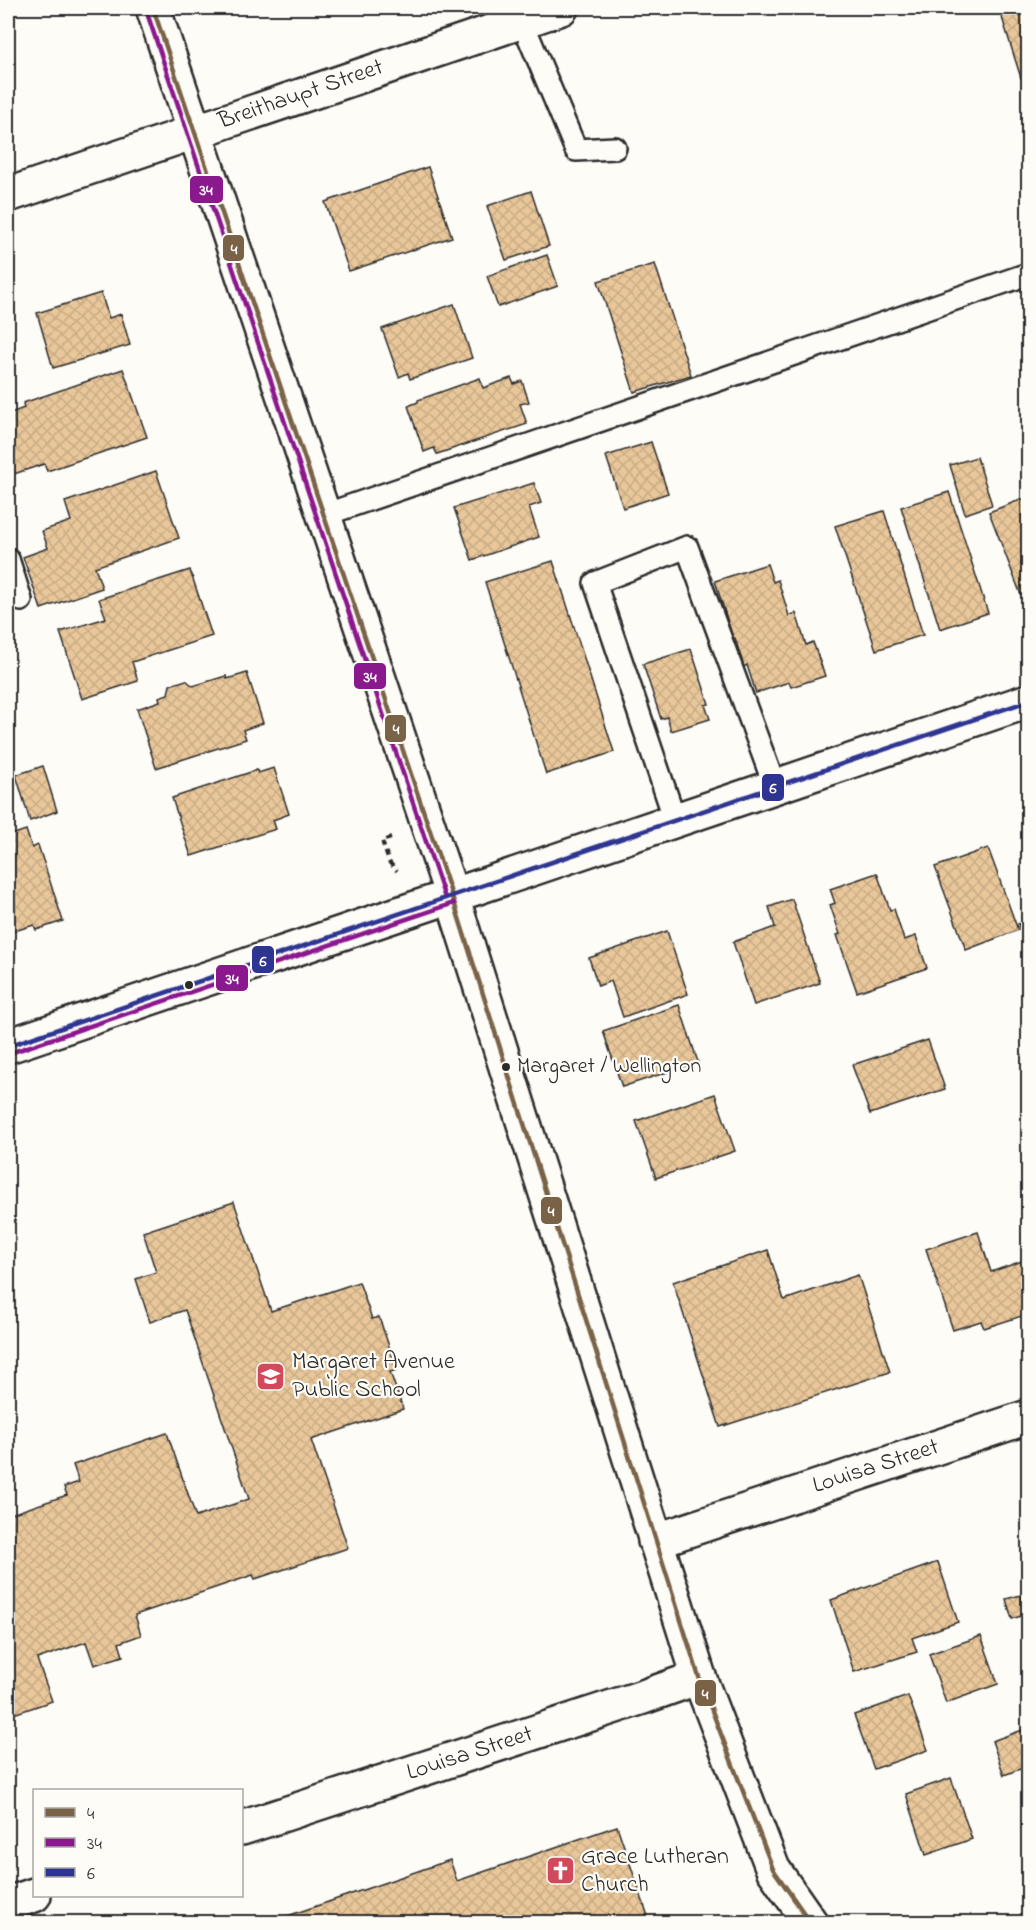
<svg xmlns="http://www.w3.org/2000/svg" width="1036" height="1930" font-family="'Indie Flower',sans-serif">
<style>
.building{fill:url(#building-cross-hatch);stroke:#2b2b2b;stroke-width:1.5}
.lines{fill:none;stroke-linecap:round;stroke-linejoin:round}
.lane-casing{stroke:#2b2b2b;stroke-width:26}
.street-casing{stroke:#2b2b2b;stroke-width:38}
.secondary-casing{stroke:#2b2b2b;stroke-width:38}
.path{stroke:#2b2b2b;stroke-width:4;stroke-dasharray:6 4.5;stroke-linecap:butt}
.lane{stroke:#fdfcf7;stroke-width:21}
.street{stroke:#fdfcf7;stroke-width:33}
.secondary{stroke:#fdfcf7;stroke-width:33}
.bus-1-casing{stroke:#fdfcf7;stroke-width:9}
.bus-2-casing{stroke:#fdfcf7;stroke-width:9}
.bus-3-casing{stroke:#fdfcf7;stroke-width:9}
.bus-1{stroke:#796246;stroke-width:4.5}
.bus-2{stroke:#8b198e;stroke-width:4.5}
.bus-3{stroke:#2e3491;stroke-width:4.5}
.bus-dot{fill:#2b2b2b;stroke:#fdfcf7;stroke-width:2}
.labels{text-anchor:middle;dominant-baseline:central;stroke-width:4.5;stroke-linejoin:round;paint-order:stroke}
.bus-label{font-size:22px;fill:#2b2b2b;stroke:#fdfcf7;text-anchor:start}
.street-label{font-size:24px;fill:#2b2b2b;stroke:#fdfcf7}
.poi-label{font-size:24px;fill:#2b2b2b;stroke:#fdfcf7;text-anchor:start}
.line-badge{stroke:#fdfcf7;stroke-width:2}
.badge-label{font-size:16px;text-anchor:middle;font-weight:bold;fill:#fff}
</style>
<defs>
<pattern id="building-cross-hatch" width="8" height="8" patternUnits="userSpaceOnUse" patternTransform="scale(1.5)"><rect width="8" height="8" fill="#e9c79a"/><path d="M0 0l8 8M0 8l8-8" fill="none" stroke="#c8ab85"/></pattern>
</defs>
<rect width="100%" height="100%" fill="#fdfcf7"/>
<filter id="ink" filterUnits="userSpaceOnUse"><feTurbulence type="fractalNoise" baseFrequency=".0167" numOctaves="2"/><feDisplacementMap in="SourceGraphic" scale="12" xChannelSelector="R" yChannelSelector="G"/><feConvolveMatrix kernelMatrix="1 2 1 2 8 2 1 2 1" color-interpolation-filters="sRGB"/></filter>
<g filter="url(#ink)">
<g class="building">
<path d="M 999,8 L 1028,8 L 1028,76 L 1021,78 Z"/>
<path d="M 428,167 L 452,237 L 349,271 L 325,202 Z"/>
<path d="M 531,191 L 549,246 L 506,260 L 487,206 Z"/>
<path d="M 547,255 L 558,286 L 498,307 L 487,276 Z"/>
<path d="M 655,264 L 691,375 L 634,392 L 598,281 Z"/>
<path d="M 101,293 L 109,318 L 121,314 L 130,345 L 53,368 L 37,313 Z"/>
<path d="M 454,304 L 472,358 L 410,379 L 408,373 L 399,377 L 382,329 Z"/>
<path d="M 123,369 L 147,437 L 47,471 L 44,464 L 8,476 L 8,414 L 24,408 L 23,403 Z"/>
<path d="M 480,378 L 483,388 L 511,378 L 514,384 L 522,381 L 529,402 L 520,404 L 527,424 L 437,454 L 434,448 L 424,452 L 408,406 L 418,402 L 418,400 Z"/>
<path d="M 651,442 L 668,493 L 623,508 L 606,456 Z"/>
<path d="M 977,457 L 992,505 L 965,514 L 950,465 Z"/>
<path d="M 156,471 L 179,538 L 95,567 L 102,588 L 41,609 L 23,557 L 48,548 L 42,531 L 71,521 L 65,502 Z"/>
<path d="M 534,483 L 541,503 L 529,507 L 539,537 L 472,560 L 454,508 Z"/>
<path d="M 949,492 L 988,613 L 940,629 L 901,507 Z"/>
<path d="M 1028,497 L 1028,592 L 1021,595 L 989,512 Z"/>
<path d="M 884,511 L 923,635 L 876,650 L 835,526 Z"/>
<path d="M 553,561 L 614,752 L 546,774 L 485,582 Z"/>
<path d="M 767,564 L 773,582 L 778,580 L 789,616 L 796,613 L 806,645 L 813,642 L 825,676 L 791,687 L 789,682 L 756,693 L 747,665 L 744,667 L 735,638 L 733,638 L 715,581 Z"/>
<path d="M 190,570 L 212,636 L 132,662 L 138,681 L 82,699 L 60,632 L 106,618 L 99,599 Z"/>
<path d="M 691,649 L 709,704 L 705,705 L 710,719 L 671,731 L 667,717 L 661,719 L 643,664 Z"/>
<path d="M 247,673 L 263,723 L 243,730 L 246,739 L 156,768 L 137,709 L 160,701 L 159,697 L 168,694 L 170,685 L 186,680 L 193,686 L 226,676 L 227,679 Z"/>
<path d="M 43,766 L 57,811 L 30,821 L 16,775 Z"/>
<path d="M 274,768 L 289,814 L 273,820 L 276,829 L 191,856 L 172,798 L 257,770 L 258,773 Z"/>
<path d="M 26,830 L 32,848 L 38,845 L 63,921 L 36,930 L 34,925 L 8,933 L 8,836 Z"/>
<path d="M 988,848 L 1018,930 L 966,950 L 935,867 Z"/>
<path d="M 877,873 L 890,910 L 894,909 L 904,940 L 916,936 L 927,968 L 857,992 L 837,935 L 840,934 L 830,905 L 835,903 L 830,889 Z"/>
<path d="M 792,899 L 820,983 L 754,1005 L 733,942 L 775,927 L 769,907 Z"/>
<path d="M 1028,920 L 1028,951 L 1018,924 Z"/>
<path d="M 667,931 L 688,994 L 623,1017 L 611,981 L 598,986 L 589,958 Z"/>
<path d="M 679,1005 L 698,1062 L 622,1087 L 603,1031 Z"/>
<path d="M 928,1040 L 945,1089 L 870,1114 L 852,1065 Z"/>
<path d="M 715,1094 L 735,1151 L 656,1178 L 636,1121 Z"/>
<path d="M 234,1202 L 271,1311 L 359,1282 L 372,1319 L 379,1317 L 397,1370 L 390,1372 L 403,1409 L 311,1440 L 348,1548 L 255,1579 L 253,1575 L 135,1615 L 141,1635 L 119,1643 L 123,1656 L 94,1665 L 86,1642 L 37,1659 L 52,1701 L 8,1716 L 8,1515 L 67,1495 L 64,1487 L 79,1482 L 73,1465 L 167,1433 L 196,1517 L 249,1499 L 185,1310 L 150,1322 L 136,1279 L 156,1272 L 143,1232 Z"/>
<path d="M 978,1232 L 991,1272 L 1022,1261 L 1028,1281 L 1028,1314 L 984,1328 L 981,1321 L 953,1330 L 926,1249 Z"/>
<path d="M 768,1250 L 784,1300 L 858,1275 L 890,1372 L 720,1427 L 673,1282 Z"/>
<path d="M 938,1562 L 958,1622 L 912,1638 L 917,1652 L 854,1672 L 831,1600 Z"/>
<path d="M 1021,1595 L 1027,1614 L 1012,1619 L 1006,1599 Z"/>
<path d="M 981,1636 L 998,1684 L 946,1703 L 929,1654 Z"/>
<path d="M 908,1696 L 928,1750 L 874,1769 L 854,1715 Z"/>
<path d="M 1028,1728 L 1028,1766 L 1004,1775 L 992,1741 Z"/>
<path d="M 951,1778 L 972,1839 L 926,1855 L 906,1794 Z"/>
<path d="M 617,1826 L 650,1922 L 281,1922 L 279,1919 L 450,1860 L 457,1881 Z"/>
</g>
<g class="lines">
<defs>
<g id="lane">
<path d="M 522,21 L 576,150 L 615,148"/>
<path d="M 324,515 L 1028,274"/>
<path d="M 8,559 L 21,600"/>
<path d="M 675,820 L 595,583 L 687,547 L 775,787"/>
</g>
<g id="street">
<path d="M 8,195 L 561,8"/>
<path d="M 655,1541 L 1028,1417"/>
<path d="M 242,1828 L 643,1697 L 699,1677"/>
<path d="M 8,1904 L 34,1895"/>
</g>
<g id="secondary">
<path d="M 153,8 L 452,896 L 699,1677 L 773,1869 L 810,1922"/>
<path d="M 8,1046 L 1028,701"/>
</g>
</defs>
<use href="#lane" class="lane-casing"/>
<use href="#street" class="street-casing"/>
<use href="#secondary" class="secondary-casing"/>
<path class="path" d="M 391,838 L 382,841 L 389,862 L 397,871"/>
<use href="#lane" class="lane"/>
<use href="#street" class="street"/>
<use href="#secondary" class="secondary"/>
<defs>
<path id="bus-1" d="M 153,8 L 452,896 L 699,1677 L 773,1869 L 810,1922"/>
<g id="bus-2">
<path d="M 146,10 L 445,898"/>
<path d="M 10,1053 L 454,903"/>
</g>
<path id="bus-3" d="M 8,1046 L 1028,701"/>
</defs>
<use href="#bus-1" class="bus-1-casing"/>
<use href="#bus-2" class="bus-2-casing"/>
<use href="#bus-3" class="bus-3-casing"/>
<use href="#bus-1" class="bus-1"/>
<use href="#bus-2" class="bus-2"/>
<use href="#bus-3" class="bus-3"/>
</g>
</g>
<defs>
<symbol id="school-square" viewBox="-11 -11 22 22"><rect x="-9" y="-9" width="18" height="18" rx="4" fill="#d1495b" stroke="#fdfcf7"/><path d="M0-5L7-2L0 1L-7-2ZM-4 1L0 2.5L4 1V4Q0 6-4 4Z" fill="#fff"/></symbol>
<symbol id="church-square" viewBox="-11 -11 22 22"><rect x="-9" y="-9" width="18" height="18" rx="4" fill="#d1495b" stroke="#fdfcf7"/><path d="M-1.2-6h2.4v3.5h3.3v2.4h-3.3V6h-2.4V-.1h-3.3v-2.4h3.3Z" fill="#fff"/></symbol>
</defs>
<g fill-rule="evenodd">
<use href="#school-square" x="254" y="1360" width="33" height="33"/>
<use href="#church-square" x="544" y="1854" width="33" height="33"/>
</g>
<g class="bus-dot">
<circle cx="189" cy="985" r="5"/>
<circle cx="506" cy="1067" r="5"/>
</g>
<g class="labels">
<g class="bus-label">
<text x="517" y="1067">Margaret / Wellington</text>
</g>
<g class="street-label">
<text transform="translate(301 95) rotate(-19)">Breithaupt Street</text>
<text transform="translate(876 1467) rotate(-18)">Louisa Street</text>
<text transform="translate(470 1754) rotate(-18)">Louisa Street</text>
</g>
<g class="poi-label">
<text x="292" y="1362">Margaret Avenue<tspan x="292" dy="28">Public School</tspan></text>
<text x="581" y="1857">Grace Lutheran<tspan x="581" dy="28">Church</tspan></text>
</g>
</g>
<g class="line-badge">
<rect x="189" y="175" width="35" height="29" rx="6" fill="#8b198e"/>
<rect x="222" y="234" width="23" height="28" rx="6" fill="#796246"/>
<rect x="353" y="662" width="34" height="28" rx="6" fill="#8b198e"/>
<rect x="384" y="714" width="23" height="29" rx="6" fill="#796246"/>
<rect x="761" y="773" width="24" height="29" rx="6" fill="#2e3491"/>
<rect x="251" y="945" width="24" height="29" rx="6" fill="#2e3491"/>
<rect x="215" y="964" width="34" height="28" rx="6" fill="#8b198e"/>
<rect x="540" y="1196" width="23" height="29" rx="6" fill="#796246"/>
<rect x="694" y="1679" width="23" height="28" rx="6" fill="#796246"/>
</g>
<g class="badge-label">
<text x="206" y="195">34</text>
<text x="234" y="254">4</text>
<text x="370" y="682">34</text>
<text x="396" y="734">4</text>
<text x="773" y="793">6</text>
<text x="263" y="966">6</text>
<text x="232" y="984">34</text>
<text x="551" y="1216">4</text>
<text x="705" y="1699">4</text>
</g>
<rect width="1036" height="1930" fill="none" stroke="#fdfcf7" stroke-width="30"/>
<rect x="15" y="15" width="1006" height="1900" fill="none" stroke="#2b2b2b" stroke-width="2" filter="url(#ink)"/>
<rect x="33" y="1789" width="210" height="108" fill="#fdfcf7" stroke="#a9a8a5" stroke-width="1.5"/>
<rect x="45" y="1808" width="30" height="9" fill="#796246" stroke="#a9a8a5" stroke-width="1.5"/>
<text x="87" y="1819" font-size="18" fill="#2b2b2b">4</text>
<rect x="45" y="1838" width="30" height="9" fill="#8b198e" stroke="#a9a8a5" stroke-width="1.5"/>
<text x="87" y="1849" font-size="18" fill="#2b2b2b">34</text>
<rect x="45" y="1868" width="30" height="9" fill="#2e3491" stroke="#a9a8a5" stroke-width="1.5"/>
<text x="87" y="1879" font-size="18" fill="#2b2b2b">6</text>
</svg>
